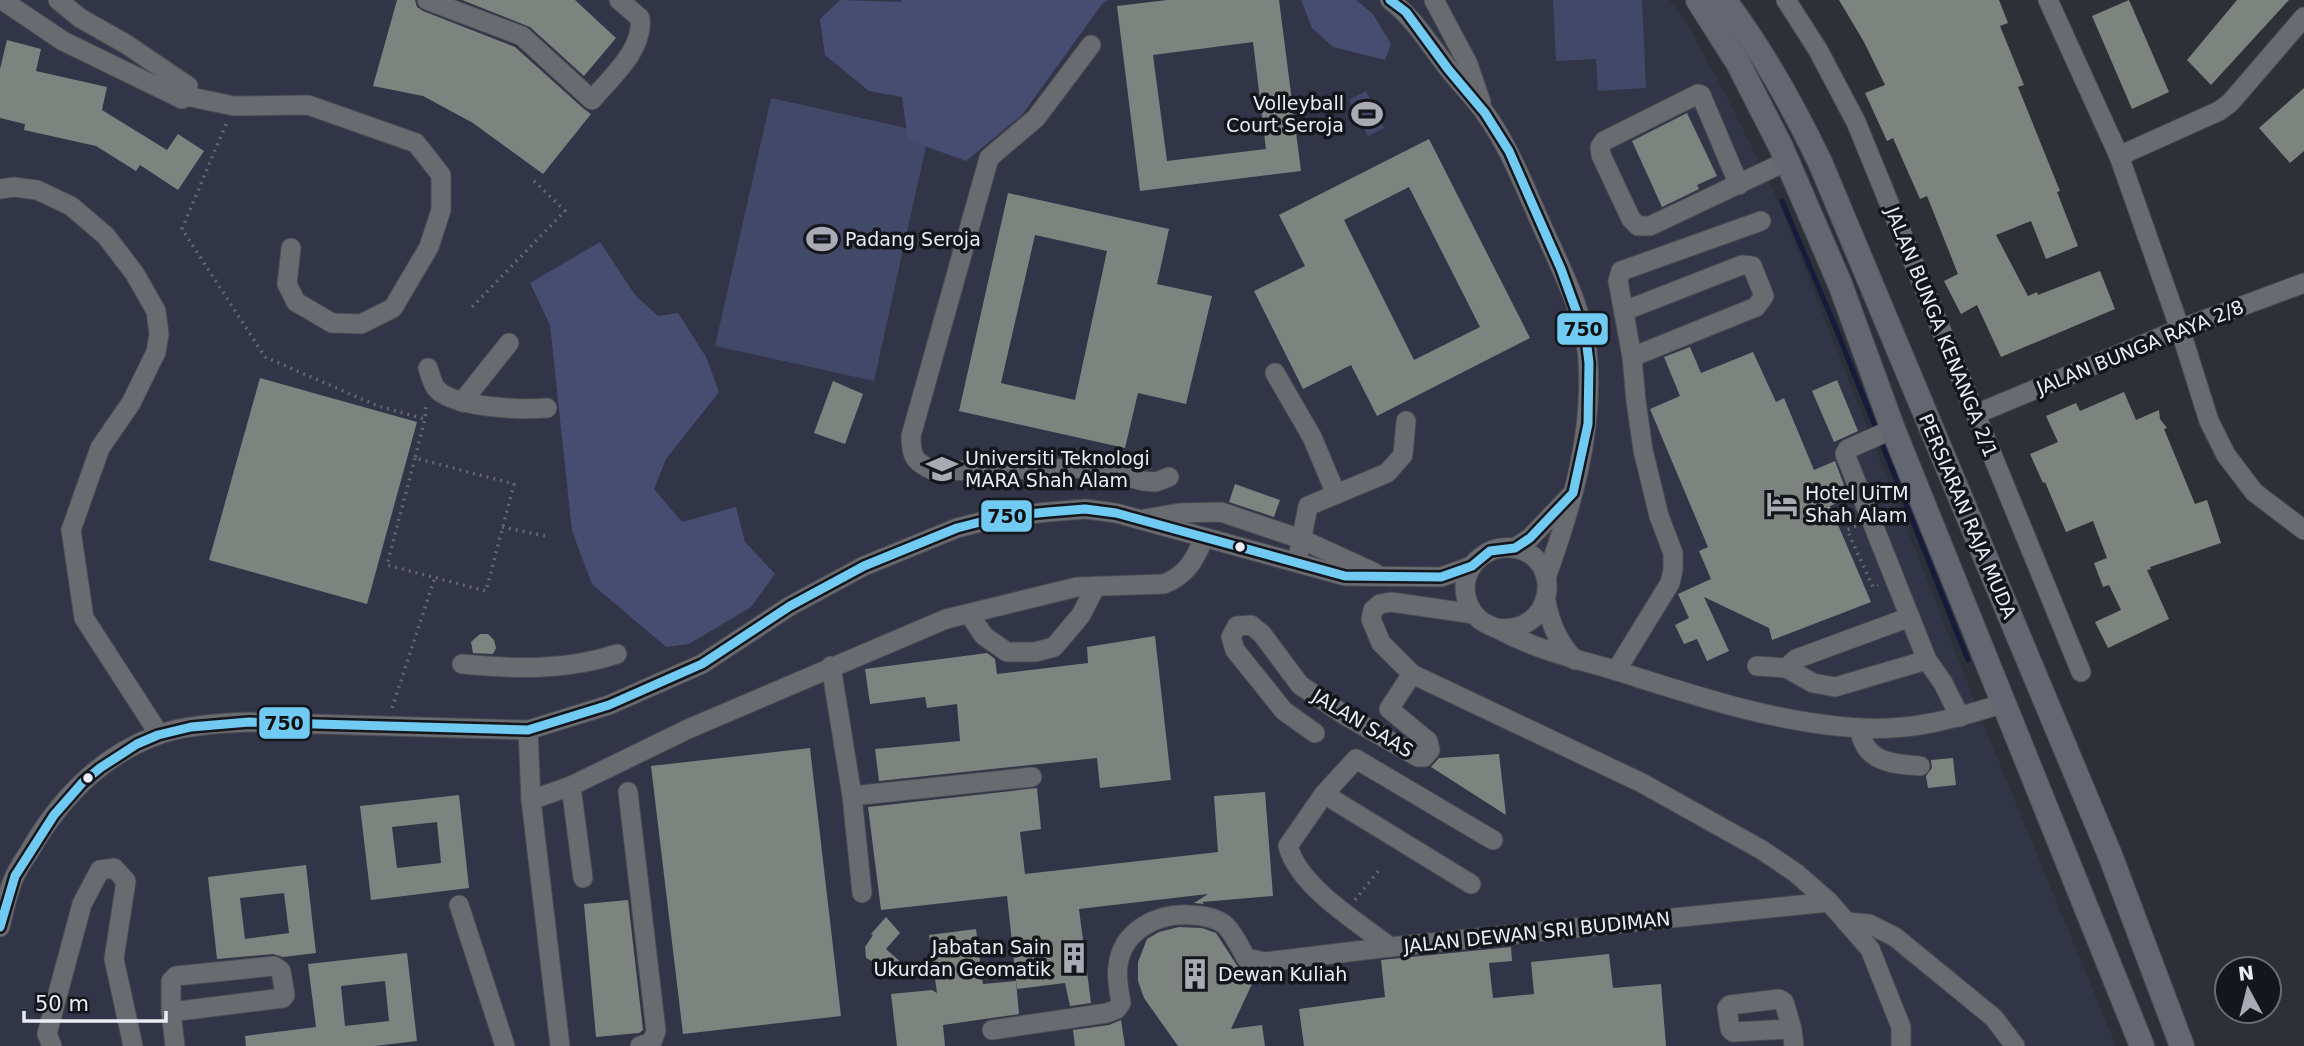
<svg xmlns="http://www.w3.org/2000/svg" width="2304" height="1046" font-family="'DejaVu Sans',sans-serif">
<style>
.built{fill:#313547}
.green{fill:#424867}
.forest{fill:#474d70}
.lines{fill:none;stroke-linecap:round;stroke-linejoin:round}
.stream{stroke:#171b3b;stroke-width:5}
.building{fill:#7d847f;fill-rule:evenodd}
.minor-casing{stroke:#4a4b52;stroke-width:21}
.major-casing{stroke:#4a4b52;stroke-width:26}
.path{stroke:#64666b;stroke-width:3.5;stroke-dasharray:2 5;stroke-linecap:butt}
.minor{stroke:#696b70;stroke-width:19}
.major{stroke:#646671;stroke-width:24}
.bus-1-casing{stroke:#15161c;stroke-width:14}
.bus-1{stroke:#71caf2;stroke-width:9}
.bus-dot{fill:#ebedf6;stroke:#15161c;stroke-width:2.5}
.labels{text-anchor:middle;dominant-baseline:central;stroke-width:7;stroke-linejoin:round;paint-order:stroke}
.poi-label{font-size:19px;fill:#ebedf6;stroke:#15161c;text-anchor:start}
.street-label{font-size:19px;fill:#ebedf6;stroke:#15161c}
.line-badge{stroke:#15161c;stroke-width:2.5}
.pale-badge-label{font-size:19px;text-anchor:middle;font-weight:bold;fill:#111}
</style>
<rect width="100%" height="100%" fill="#2e3038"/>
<path class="built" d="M 0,0 L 1669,0 L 1684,18 L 1729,101 L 1780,205 L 1987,733 L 2116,1046 L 0,1046 Z"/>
<g class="green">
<path d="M 1553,0 L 1642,0 L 1646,88 L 1598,91 L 1596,59 L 1556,61 Z"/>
<path d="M 1366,91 L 1384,128 L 1368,136 L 1349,100 Z"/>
<path d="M 771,98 L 929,133 L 874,381 L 715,346 Z"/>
</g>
<g class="forest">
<path d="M 840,0 L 901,2 L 902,0 L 1108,0 L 1102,4 L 1022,115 L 966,161 L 908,140 L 902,97 L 869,91 L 825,55 L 820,19 Z"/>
<path d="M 1301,0 L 1356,0 L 1373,14 L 1391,44 L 1385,60 L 1333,47 L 1312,28 Z"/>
<path d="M 600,242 L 635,295 L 658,316 L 678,313 L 706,357 L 719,392 L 666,459 L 654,489 L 682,522 L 736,507 L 745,542 L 775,574 L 751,607 L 689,644 L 666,647 L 592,584 L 572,531 L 550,325 L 530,283 Z"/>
</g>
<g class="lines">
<path class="stream" d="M 1782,201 L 1835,326 L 1968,660"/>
</g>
<g class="building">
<path d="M 397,0 L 415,0 L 417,7 L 423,11 L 515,47 L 584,109 L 591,114 L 543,174 L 473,123 L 423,96 L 373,86 Z"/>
<path d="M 462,0 L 575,0 L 616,38 L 584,76 L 530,27 Z"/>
<path d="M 1167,0 L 1279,0 L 1301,171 L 1140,191 L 1117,6 ZM 1253,42 L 1266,149 L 1167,161 L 1153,55 Z"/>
<path d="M 1839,0 L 1999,0 L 2008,23 L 2000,26 L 2024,85 L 2018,87 L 2060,191 L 2057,192 L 2078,246 L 2046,259 L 2031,221 L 1996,235 L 2028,296 L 2037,292 L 2038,295 L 2100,271 L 2115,309 L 2001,357 L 1977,305 L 1961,314 L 1944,281 L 1958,274 L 1927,196 L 1920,199 L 1893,138 L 1887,141 L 1865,93 L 1885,85 L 1864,42 Z"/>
<path d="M 2129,0 L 2169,92 L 2132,109 L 2092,16 Z"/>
<path d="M 2237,0 L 2289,0 L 2211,85 L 2187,60 Z"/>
<path d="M 7,40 L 41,49 L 36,71 L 107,87 L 102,110 L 167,150 L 178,134 L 204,151 L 178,190 L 140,165 L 136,171 L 96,146 L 24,130 L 25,124 L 0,118 L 0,69 Z"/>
<path d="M 2304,88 L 2304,151 L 2290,163 L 2259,128 Z"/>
<path d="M 1687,113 L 1717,176 L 1697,185 L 1699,189 L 1662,207 L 1632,141 Z"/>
<path d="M 1429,139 L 1530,338 L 1377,416 L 1351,365 L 1303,389 L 1254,291 L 1305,266 L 1279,215 ZM 1409,187 L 1480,327 L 1414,360 L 1344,220 Z"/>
<path d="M 1008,193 L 1169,229 L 1157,284 L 1212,296 L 1186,404 L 1138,393 L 1125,448 L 959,411 ZM 1035,235 L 1107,251 L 1075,400 L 1001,383 Z"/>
<path d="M 1690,347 L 1701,373 L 1753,352 L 1776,402 L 1784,398 L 1814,470 L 1835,461 L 1849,498 L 1830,506 L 1871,602 L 1772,640 L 1769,628 L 1704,597 L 1729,651 L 1707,661 L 1697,639 L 1684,644 L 1675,625 L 1689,618 L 1678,594 L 1711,579 L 1699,551 L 1708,547 L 1650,409 L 1680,396 L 1664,357 Z"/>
<path d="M 260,378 L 417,422 L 367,604 L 209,560 Z"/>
<path d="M 1837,380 L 1858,431 L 1834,442 L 1812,391 Z"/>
<path d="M 833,381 L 863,394 L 845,444 L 814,433 Z"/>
<path d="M 2124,392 L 2136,420 L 2159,410 L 2160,419 L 2167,428 L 2164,429 L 2195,504 L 2207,500 L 2221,543 L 2150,567 L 2151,569 L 2147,570 L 2169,619 L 2108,648 L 2095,622 L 2121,610 L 2109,585 L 2103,587 L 2094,563 L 2107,558 L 2093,521 L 2066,532 L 2045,482 L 2043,483 L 2030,454 L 2058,442 L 2046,416 L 2076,403 L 2080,411 Z"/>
<path d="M 1235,484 L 1280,500 L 1274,517 L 1229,502 Z"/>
<path d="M 480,634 L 488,634 L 494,640 L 496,648 L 493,654 L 473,653 L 471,642 Z"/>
<path d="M 1155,636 L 1171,780 L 1100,788 L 1097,758 L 879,781 L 875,749 L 960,741 L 957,704 L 927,708 L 925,697 L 870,704 L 865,669 L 987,653 L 995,659 L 997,674 L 1088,663 L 1087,647 Z"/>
<path d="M 810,748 L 841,1016 L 683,1034 L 651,766 Z"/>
<path d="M 1499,754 L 1506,815 L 1431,767 L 1439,758 Z"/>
<path d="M 1953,758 L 1956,785 L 1928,788 L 1926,776 L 1932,768 L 1931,760 Z"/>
<path d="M 1037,788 L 1041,829 L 1020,832 L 1025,874 L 1218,852 L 1214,796 L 1265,792 L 1273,896 L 1202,902 L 1204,904 L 1194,903 L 1208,894 L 1079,909 L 1091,1003 L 1070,1006 L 1065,983 L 1017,989 L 1007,896 L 881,910 L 868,807 Z"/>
<path d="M 459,795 L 469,888 L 371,900 L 360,806 ZM 437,822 L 441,863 L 397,868 L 392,827 Z"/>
<path d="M 306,865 L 316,953 L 283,957 L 273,954 L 217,959 L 208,877 ZM 284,893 L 289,933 L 245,939 L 240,898 Z"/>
<path d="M 628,900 L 643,1030 L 639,1033 L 596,1037 L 584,904 Z"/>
<path d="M 886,917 L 900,933 L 886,949 L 905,966 L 894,978 L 878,968 L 880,965 L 866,958 L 865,947 L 873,935 L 871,934 Z"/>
<path d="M 1179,927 L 1202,928 L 1216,933 L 1238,967 L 1253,972 L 1251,986 L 1231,1029 L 1262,1025 L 1265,1046 L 1178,1046 L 1144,998 L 1138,981 L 1138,962 L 1147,939 L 1159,932 Z"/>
<path d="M 976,929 L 983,984 L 1016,981 L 1019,1014 L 943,1025 L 945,1046 L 897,1046 L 891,994 L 932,990 L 937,993 L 929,935 Z"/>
<path d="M 1511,947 L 1512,961 L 1489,963 L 1493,998 L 1534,994 L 1531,962 L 1609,954 L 1613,988 L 1661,984 L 1666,1046 L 1304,1046 L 1299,1009 L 1385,997 L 1381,960 Z"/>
<path d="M 407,953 L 417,1041 L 375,1046 L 246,1046 L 245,1036 L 316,1027 L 308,964 ZM 385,981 L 389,1021 L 345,1026 L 341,986 Z"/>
<path d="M 1121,1020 L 1125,1046 L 1075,1046 L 1073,1030 L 1109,1025 Z"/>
</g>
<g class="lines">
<defs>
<g id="minor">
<path d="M 2,0 L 63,41 L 182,99 L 186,96 L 188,86 L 126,44 L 80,18 L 58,0"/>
<path d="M 427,0 L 522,36 L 592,100 C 611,77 644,50 640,18 L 619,0"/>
<path d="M 1390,0 C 1414,18 1429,44 1448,68 C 1460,84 1474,97 1485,113 C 1510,148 1525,188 1542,226 C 1561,269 1586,315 1588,361 C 1593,437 1571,508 1546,578"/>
<path d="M 1434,0 L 1468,64 L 1481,102"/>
<path d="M 1786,0 L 1818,50 L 1856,122 L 2081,672"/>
<path d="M 2048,0 L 2119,156 L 2180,329 L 2209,421 L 2226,455 L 2254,492 L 2304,530"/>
<path d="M 1091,45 L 1036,118 L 989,158 L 911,436 C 911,458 915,462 934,471 L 1096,468 L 1143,481 L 1156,482 L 1169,477"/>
<path d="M 186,96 L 234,106 L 308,105 L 416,143 L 441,175 L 441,210 L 429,247 L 393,308 L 361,324 L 332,323 L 296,302 L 287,284 L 291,248"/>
<path d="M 2119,156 L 2219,111 L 2230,103 L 2304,17"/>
<path d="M 1739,185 L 1701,95 L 1698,94 L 1604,141 L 1600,147 L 1601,155 L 1631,219 L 1638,226 L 1650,226 L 1787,161"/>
<path d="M 0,189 L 14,187 L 37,190 L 71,206 L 106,236 L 135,274 L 156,311 L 159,334 L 156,352 L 131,403 L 100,448 L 71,530 L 84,618 L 159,734"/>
<path d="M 1624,311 L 1742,265 L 1752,266 L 1764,296 L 1756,307 L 1632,357"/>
<path d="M 428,368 C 430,374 432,383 436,388 C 451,408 523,410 547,408"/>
<path d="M 1275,373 L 1312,437 L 1336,494"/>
<path d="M 462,402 L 509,343"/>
<path d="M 1976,414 L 2180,329 L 2304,283"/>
<path d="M 1893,429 L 1848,449 L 1845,454 L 1927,660 L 1943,683 L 1960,717"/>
<path d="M 1144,519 L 1179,513 L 1221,512 L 1301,539 L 1375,573"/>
<path d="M 1515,548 L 1530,538 L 1572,494"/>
<path d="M 1299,552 L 1308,506 L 1387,473 L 1403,455 L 1406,421"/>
<path d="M 1546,601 C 1550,624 1558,643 1575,660"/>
<path d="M 969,614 L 984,636 L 1007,652 L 1035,652 L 1054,647 L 1081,615 L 1096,586"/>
<path d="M 1474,614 L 1391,602 L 1380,604 L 1373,610 L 1371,619 L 1381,643 L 1412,674 L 1642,783 L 1762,850 L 1796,873 L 1829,902 L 1870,949 L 1901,1027 L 1901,1046"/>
<path d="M 1495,628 C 1555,637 1566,556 1513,548 C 1489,545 1467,562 1465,586 C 1465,599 1470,611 1479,619 C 1485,624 1491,626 1498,629 C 1536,650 1577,659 1617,671 C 1697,696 1775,723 1860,728 C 1914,731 1953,719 2005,703"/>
<path d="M 462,664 C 515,669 566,671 617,654"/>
<path d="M 831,666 L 852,796 L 862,893"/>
<path d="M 1757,666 L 1786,668 L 1813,683 L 1835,687 L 1927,660"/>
<path d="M 1786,668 L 1796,659 L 1910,617"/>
<path d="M 1616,671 L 1670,583 L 1673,570 L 1673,553 L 1659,516 L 1643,450 L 1636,401 L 1632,357 L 1618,281 L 1621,271 L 1761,221"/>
<path d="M 1860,728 C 1863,762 1892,764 1920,766"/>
<path d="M 528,730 L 531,800 L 560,1046"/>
<path d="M 1315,733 L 1284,711 L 1235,650 L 1231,637 L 1237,626 L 1251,625 L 1262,634 L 1300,685 L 1346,716 L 1418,757 L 1424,757 L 1430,750 L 1428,741 L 1389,709 L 1412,674"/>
<path d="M 571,786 L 583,878"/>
<path d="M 628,792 L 656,1031 L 652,1042 L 640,1046"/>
<path d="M 1324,794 L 1356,759 L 1493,840"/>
<path d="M 852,796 L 1032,777"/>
<path d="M 531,800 L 571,786 L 688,729 L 946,619 L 1077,587 L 1164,584 C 1187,575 1195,559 1204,538"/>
<path d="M 459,905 L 505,1046"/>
<path d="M 1846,922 L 1869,924 L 1895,937 L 1994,1018 L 2015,1046"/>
<path d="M 0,927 C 4,911 7,895 13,880 C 17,870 23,861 29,852 C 59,800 100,756 158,735 C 184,725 221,723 249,722 L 528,730 L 609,705 L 702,664 L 790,606 L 864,566 L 957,528 L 1000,517 L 1048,512 L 1085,509 L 1116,513 L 1345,576 L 1441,577 L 1472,566"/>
<path d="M 1390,947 C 1358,922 1299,887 1288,846 L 1324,794 L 1471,884"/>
<path d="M 274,966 L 281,971 L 285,995 L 283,998 L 171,1012 L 171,981 L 176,976 Z"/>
<path d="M 171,1012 L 175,1046"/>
<path d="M 1792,1029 L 1784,1002 L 1779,999 L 1730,1005 L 1727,1008 L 1730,1029 L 1733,1032 L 1792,1029 L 1794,1046"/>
<path d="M 992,1030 L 1107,1013 L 1117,1009 L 1121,1003 C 1119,991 1116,978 1118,966 C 1122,930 1158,913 1190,915 C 1201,915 1218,918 1226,926 C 1234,934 1240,947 1246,958 L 1265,962 L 1390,947 L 1829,902"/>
<path d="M 52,1046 L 47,1034 L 82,904 L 100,870 L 114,868 L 126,881 L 114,959 L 133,1046"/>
</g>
<g id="major">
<path d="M 1698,0 L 1738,63 L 1781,147 L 1840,284 L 1893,429 L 2142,1046"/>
<path d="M 1724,0 C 1762,50 1793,106 1820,162 L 2110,855 L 2182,1046"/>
</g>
</defs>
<use href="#minor" class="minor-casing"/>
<use href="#major" class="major-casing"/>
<g class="path">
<path d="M 226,124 L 182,229 L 265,357 L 378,406 L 425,419"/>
<path d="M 472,307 L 565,211 L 531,178"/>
<path d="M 415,458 L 387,565 L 486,591 L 514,484 L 415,458 L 425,419 L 426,404"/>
<path d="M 1856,526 L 1847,530 L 1873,587 L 1878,585"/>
<path d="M 502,527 L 546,536"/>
<path d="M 392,708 L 435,577"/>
<path d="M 1355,900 L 1380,869"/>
</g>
<use href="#minor" class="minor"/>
<use href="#major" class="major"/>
<defs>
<path id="bus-1" d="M 0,927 L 15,876 L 54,815 L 83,782 L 100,768 L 137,744 L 158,735 L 191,727 L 249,722 L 528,730 L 609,705 L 702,664 L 790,606 L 864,566 L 957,528 L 1000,517 L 1048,512 L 1085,509 L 1116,513 L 1345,576 L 1441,577 L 1472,566 L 1490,551 L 1515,548 L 1530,538 L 1573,493 L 1588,424 L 1589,363 L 1586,338 L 1561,269 L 1509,151 L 1485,113 L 1448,69 L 1406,12 L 1390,0"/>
</defs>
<use href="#bus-1" class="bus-1-casing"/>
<use href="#bus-1" class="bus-1"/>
</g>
<defs>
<symbol id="stadium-bare" viewBox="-9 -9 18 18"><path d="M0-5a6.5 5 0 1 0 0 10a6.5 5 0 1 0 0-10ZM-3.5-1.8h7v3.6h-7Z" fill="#a9abb4" stroke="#15161c" stroke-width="2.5" paint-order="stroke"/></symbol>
<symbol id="university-bare" viewBox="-9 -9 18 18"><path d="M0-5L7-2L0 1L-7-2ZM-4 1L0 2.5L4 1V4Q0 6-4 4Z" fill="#a9abb4" stroke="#15161c" stroke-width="2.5" paint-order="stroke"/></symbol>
<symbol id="hotel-bare" viewBox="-9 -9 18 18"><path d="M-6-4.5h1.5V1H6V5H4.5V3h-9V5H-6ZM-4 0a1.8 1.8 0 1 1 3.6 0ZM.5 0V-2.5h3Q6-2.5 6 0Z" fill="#a9abb4" stroke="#15161c" stroke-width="2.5" paint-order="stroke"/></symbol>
<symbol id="building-bare" viewBox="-9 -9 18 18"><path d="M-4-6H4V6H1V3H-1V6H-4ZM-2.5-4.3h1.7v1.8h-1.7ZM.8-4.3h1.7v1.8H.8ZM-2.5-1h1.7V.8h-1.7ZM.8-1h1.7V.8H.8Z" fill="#a9abb4" stroke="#15161c" stroke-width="2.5" paint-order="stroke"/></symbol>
</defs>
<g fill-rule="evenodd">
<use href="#stadium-bare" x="1345" y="92" width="44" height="44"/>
<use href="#stadium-bare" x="800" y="217" width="44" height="44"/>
<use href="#university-bare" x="920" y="447" width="44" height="44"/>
<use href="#hotel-bare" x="1760" y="482" width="44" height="44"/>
<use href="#building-bare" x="1052" y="936" width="44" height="44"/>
<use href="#building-bare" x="1173" y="952" width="44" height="44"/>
</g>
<g class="bus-dot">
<circle cx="1240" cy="547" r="6"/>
<circle cx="88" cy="778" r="6"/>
</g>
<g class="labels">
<g class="poi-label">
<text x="1344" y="103" text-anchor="end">Volleyball<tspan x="1344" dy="22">Court Seroja</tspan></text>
<text x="845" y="239">Padang Seroja</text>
<text x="965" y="458">Universiti Teknologi<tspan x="965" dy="22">MARA Shah Alam</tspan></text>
<text x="1805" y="493">Hotel UiTM<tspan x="1805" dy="22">Shah Alam</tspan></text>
<text x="1051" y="947" text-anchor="end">Jabatan Sain<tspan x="1051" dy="22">Ukurdan Geomatik</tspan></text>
<text x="1218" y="974">Dewan Kuliah</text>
</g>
<g class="street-label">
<text transform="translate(1942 332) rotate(68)">JALAN BUNGA KENANGA 2/1</text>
<text transform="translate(2140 347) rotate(-22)">JALAN BUNGA RAYA 2/8</text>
<text transform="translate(1968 516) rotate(67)">PERSIARAN RAJA MUDA</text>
<text transform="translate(1363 723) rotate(31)">JALAN SAAS</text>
<text transform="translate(1537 932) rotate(-6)">JALAN DEWAN SRI BUDIMAN</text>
</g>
</g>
<g class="line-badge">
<rect x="1556" y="312" width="53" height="34" rx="7" fill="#71caf2"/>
<rect x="980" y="499" width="53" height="34" rx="7" fill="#71caf2"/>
<rect x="258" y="706" width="53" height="34" rx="7" fill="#71caf2"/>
</g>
<g class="pale-badge-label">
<text x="1583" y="336">750</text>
<text x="1007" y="523">750</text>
<text x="284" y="730">750</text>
</g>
<g transform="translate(2248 990) rotate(353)"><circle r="33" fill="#15161c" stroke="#6b6c73" stroke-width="2"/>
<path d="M0-5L12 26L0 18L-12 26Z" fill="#a9abb4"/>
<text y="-10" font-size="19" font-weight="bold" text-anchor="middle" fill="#ebedf6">N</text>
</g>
<path d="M24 1011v10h142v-10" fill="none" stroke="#ebedf6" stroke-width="3.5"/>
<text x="35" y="1011" font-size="21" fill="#ebedf6" stroke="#15161c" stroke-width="5" paint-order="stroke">50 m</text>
</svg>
